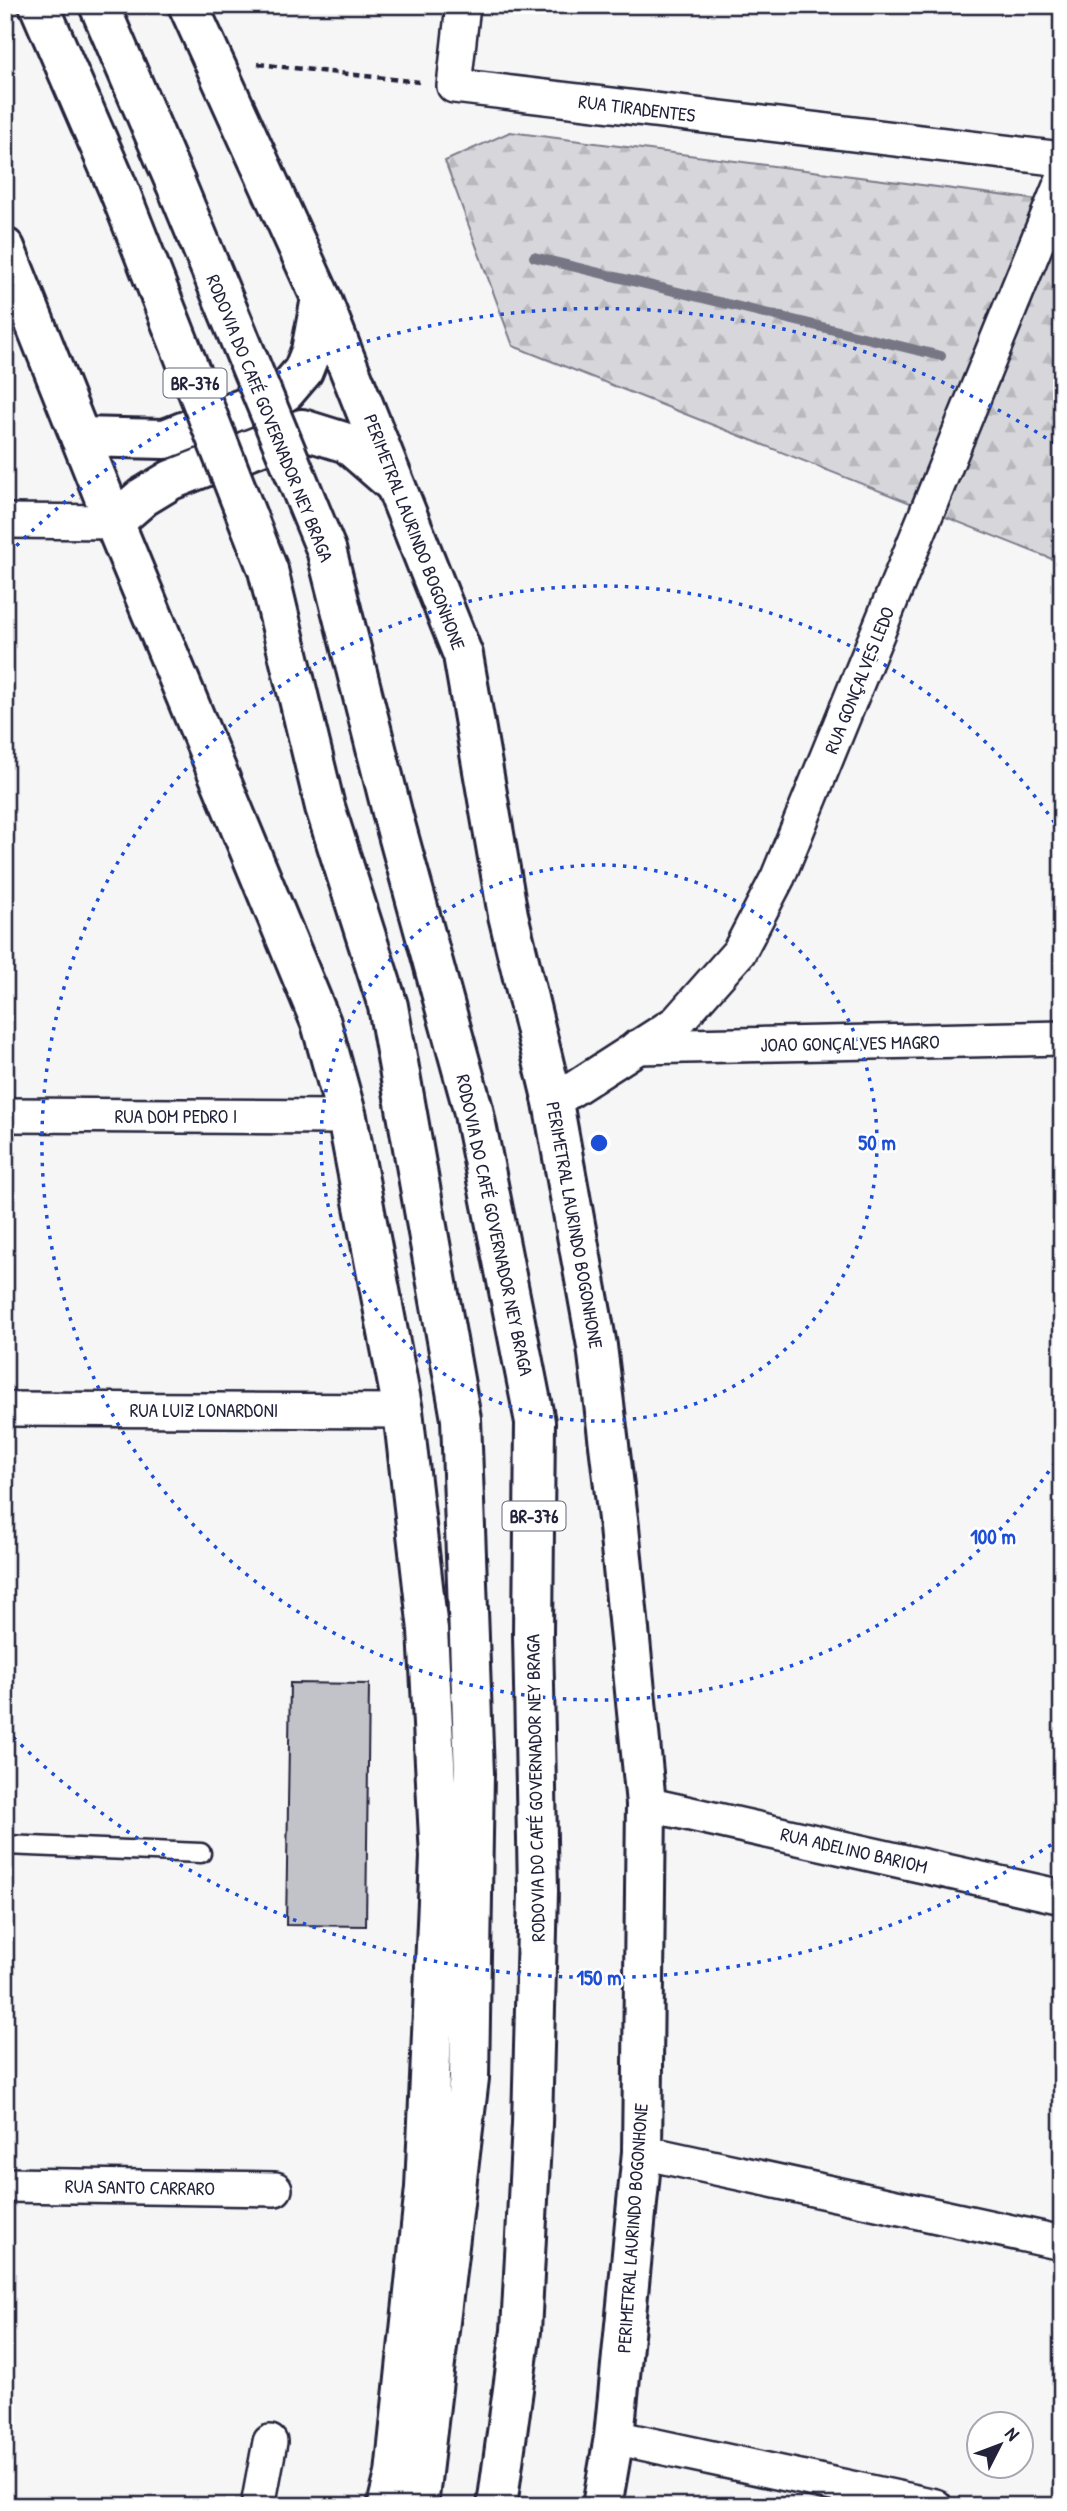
<svg xmlns="http://www.w3.org/2000/svg" width="1067" height="2511" font-family="'Patrick Hand',sans-serif">
<style>
.forest{fill:url(#forest-firs);stroke:#7c7c8b;stroke-width:2}
.lines{fill:none;stroke-linecap:round;stroke-linejoin:round}
.stream{stroke:#767685;stroke-width:10}
.building{fill:#c2c2c9;stroke:#22223b;stroke-width:2}
.lane-casing{stroke:#22223b;stroke-width:23}
.street-casing{stroke:#22223b;stroke-width:38}
.secondary-casing{stroke:#22223b;stroke-width:44}
.highway-casing{stroke:#22223b;stroke-width:44}
.path{stroke:#22223b;stroke-width:4.5;stroke-dasharray:7 5;stroke-linecap:butt}
.lane{stroke:#fff;stroke-width:18}
.street{stroke:#fff;stroke-width:33}
.secondary{stroke:#fff;stroke-width:38}
.highway{stroke:#fff;stroke-width:38}
.highway-bridge-casing{stroke:#22223b;stroke-width:44;stroke-linecap:butt}
.highway-bridge{stroke:#fff;stroke-width:38}
.ring{fill:none;stroke:#1d4ed8;stroke-width:3.5;stroke-dasharray:3.5 7}
.labels{text-anchor:middle;dominant-baseline:central;stroke-width:5;stroke-linejoin:round;paint-order:stroke}
.shield{fill:#fff;stroke:#646476;stroke-width:2}
.shield-label{font-size:18px;font-weight:bold;fill:#22223b}
.street-label{font-size:19px;fill:#22223b;stroke:#fff}
.centre{fill:#1d4ed8;stroke:#fff;stroke-width:3.5}
.ring-label{font-size:21px;text-anchor:middle;font-weight:bold;fill:#1d4ed8;stroke:#fff;stroke-width:5;stroke-linejoin:round;paint-order:stroke}
</style>
<defs>
<pattern id="forest-firs" width="22" height="20" patternUnits="userSpaceOnUse" patternTransform="scale(1.75)"><rect width="22" height="20" fill="#d7d7db"/><path d="M5 1l3.5 6h-7zM16 11l3.5 6h-7z" fill="#b8b8bd"/></pattern>
</defs>
<rect width="100%" height="100%" fill="#f6f6f7"/>
<filter id="ink" filterUnits="userSpaceOnUse"><feTurbulence type="fractalNoise" baseFrequency=".0143" numOctaves="2"/><feDisplacementMap in="SourceGraphic" scale="14" xChannelSelector="R" yChannelSelector="G"/><feConvolveMatrix kernelMatrix="1 2 1 2 8 2 1 2 1" color-interpolation-filters="sRGB"/></filter>
<g filter="url(#ink)">
<path class="forest" d="M 510,132 L 1062,203 L 1062,563 L 513,346 L 445,161 Z"/>
<g class="lines">
<path class="stream" d="M 534,257 L 941,356"/>
</g>
<path class="building" d="M 290,1683 L 369,1684 L 366,1926 L 286,1925 Z"/>
<g class="lines">
<defs>
<path id="lane" d="M 5,1845 L 201,1853"/>
<g id="street">
<path d="M 463,5 L 454,86 L 1062,159"/>
<path d="M 5,521 L 114,522"/>
<path d="M 637,1047 L 1062,1038"/>
<path d="M 553,1102 L 677,1022 L 739,952 L 778,877 L 1062,181"/>
<path d="M 5,1115 L 347,1117"/>
<path d="M 5,1409 L 403,1411"/>
<path d="M 646,1804 L 1062,1897"/>
<path d="M 642,2152 L 1062,2243"/>
<path d="M 5,2185 L 275,2189"/>
<path d="M 614,2437 L 935,2506"/>
<path d="M 258,2506 L 270,2442"/>
</g>
<g id="secondary">
<path d="M 188,5 L 321,298 L 463,655 L 508,915 L 553,1102 L 597,1346 L 619,1527 L 646,1804 L 642,2152 L 614,2437 L 602,2506"/>
<path d="M 5,248 L 114,522 L 321,1023 L 347,1117 L 403,1411 L 428,1630 L 440,1857 L 425,2188 L 395,2474 L 387,2506"/>
<path d="M 80,437 L 165,439 L 285,392 L 303,371 L 311,351 L 321,298"/>
<path d="M 114,522 L 143,497 L 171,480 L 302,429 L 347,443 L 394,484"/>
</g>
<g id="highway">
<path d="M 39,5 L 121,195"/>
<path d="M 99,5 L 175,182"/>
<path d="M 326,549 L 394,820 L 473,1109 L 535,1422 L 533,1634 L 538,1891 L 532,2124 L 521,2331 L 497,2506"/>
<path d="M 268,570 L 325,807 L 388,1006 L 461,1419 L 474,1774 L 469,2078 L 418,2506"/>
</g>
</defs>
<use href="#lane" class="lane-casing"/>
<use href="#street" class="street-casing"/>
<use href="#secondary" class="secondary-casing"/>
<use href="#highway" class="highway-casing"/>
<path class="path" d="M 258,64 L 419,82"/>
<use href="#lane" class="lane"/>
<use href="#street" class="street"/>
<use href="#secondary" class="secondary"/>
<use href="#highway" class="highway"/>
<defs>
<g id="highway-bridge">
<path d="M 175,182 L 326,549"/>
<path d="M 121,195 L 268,570"/>
</g>
</defs>
<use href="#highway-bridge" class="highway-bridge-casing"/>
<use href="#highway-bridge" class="highway-bridge"/>
</g>
</g>
<g class="ring">
<circle cx="599" cy="1143" r="278"/>
<path d="M1061 1454A557 557 0 1 1 1061 832"/>
<path d="M1060 1839A835 835 0 0 1 9 1733M9 553A835 835 0 0 1 1060 447"/>
</g>
<g class="labels">
<g class="shield">
<rect x="163.5" y="368.5" width="63" height="29" rx="5"/>
<rect x="502.5" y="1501.5" width="63" height="29" rx="5"/>
</g>
<g class="shield-label">
<text x="195" y="383">BR-376</text>
<text x="534" y="1516">BR-376</text>
</g>
<g class="street-label">
<text transform="translate(637 108) rotate(7)">RUA TIRADENTES</text>
<text transform="translate(270 418) rotate(68)">RODOVIA DO CAFÉ GOVERNADOR NEY BRAGA</text>
<text transform="translate(415 532) rotate(69)">PERIMETRAL LAURINDO BOGONHONE</text>
<text transform="translate(859 680) rotate(-68)">RUA GONÇALVES LEDO</text>
<text transform="translate(850 1043) rotate(-1)">JOAO GONÇALVES MAGRO</text>
<text x="176" y="1116">RUA DOM PEDRO I</text>
<text transform="translate(495 1225) rotate(78)">RODOVIA DO CAFÉ GOVERNADOR NEY BRAGA</text>
<text transform="translate(575 1225) rotate(80)">PERIMETRAL LAURINDO BOGONHONE</text>
<text x="204" y="1410">RUA LUIZ LONARDONI</text>
<text transform="translate(535 1788) rotate(-91)">RODOVIA DO CAFÉ GOVERNADOR NEY BRAGA</text>
<text transform="translate(854 1850) rotate(13)">RUA ADELINO BARIOM</text>
<text transform="translate(140 2187) rotate(1)">RUA SANTO CARRARO</text>
<text transform="translate(632 2228) rotate(-86)">PERIMETRAL LAURINDO BOGONHONE</text>
</g>
</g>
<circle cx="599" cy="1143" r="10" class="centre"/>
<g class="ring-label">
<text x="877" y="1150">50 m</text>
<text x="993" y="1544">100 m</text>
<text x="599" y="1985">150 m</text>
</g>
<rect width="1067" height="2511" fill="none" stroke="#fff" stroke-width="28"/>
<rect x="14" y="14" width="1039" height="2483" fill="none" stroke="#22223b" stroke-width="2.5" filter="url(#ink)"/>
<g transform="translate(1000 2445) rotate(48)"><circle r="33" fill="#ffffff" stroke="#a7a7b1" stroke-width="2"/>
<path d="M0-5L12 26L0 18L-12 26Z" fill="#22223b"/>
<text y="-10" font-size="19" font-weight="bold" text-anchor="middle" fill="#22223b">N</text>
</g>
</svg>
